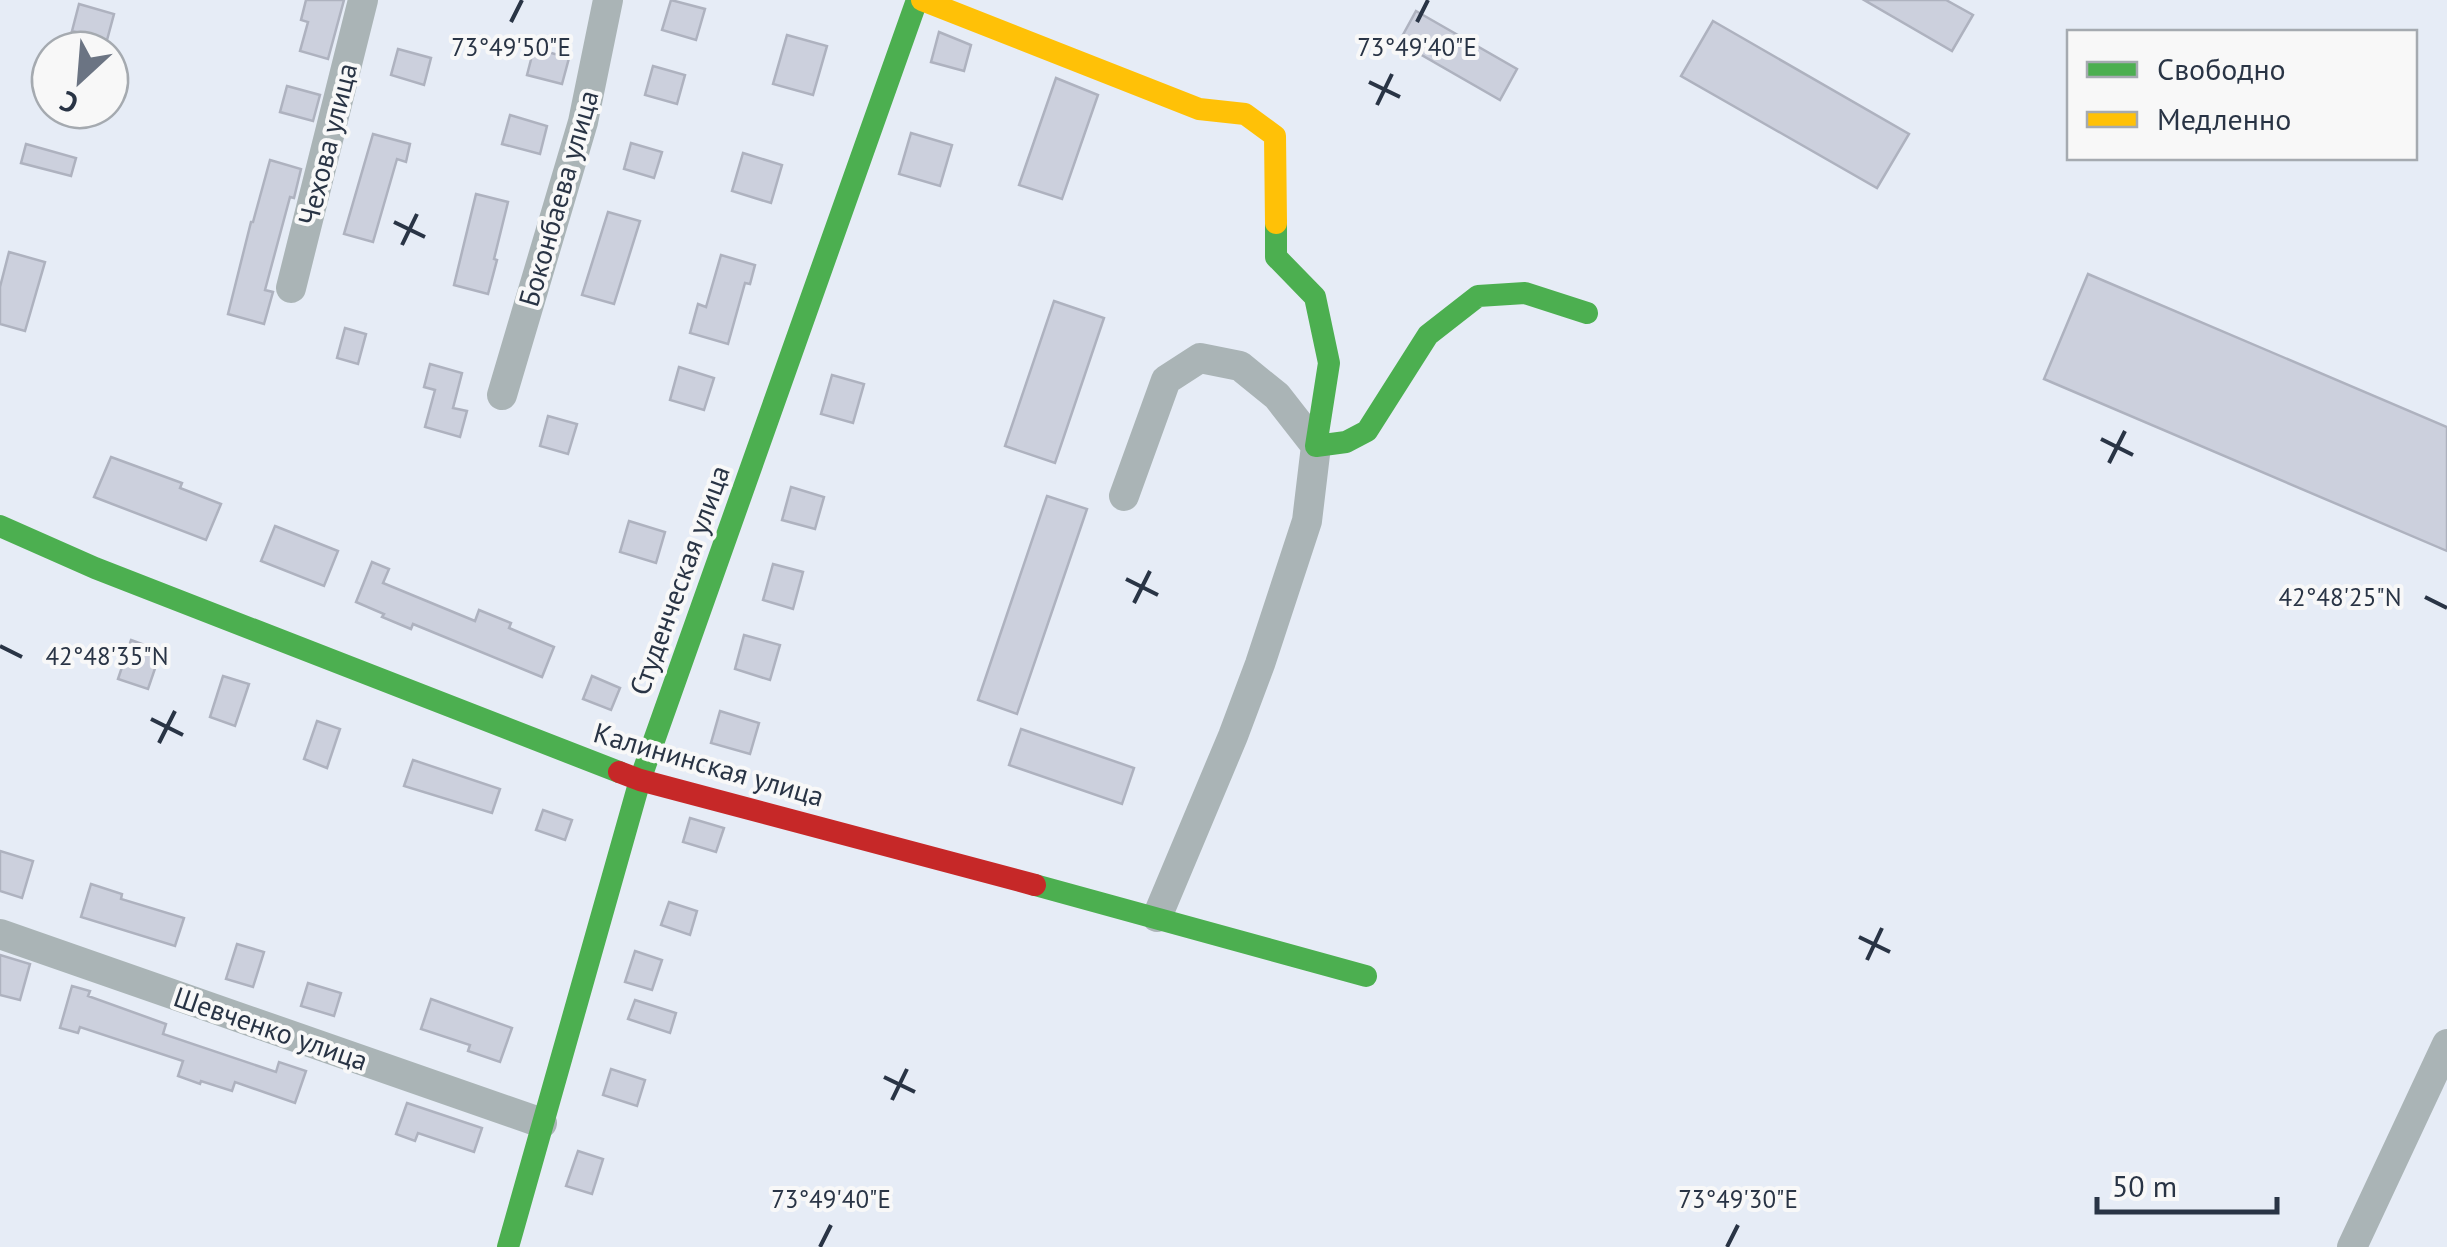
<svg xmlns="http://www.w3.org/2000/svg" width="2447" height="1247" font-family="'PT Sans',sans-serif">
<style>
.building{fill:#ccd0dd;stroke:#aeb2bf;stroke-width:2.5}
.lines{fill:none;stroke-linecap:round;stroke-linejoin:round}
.street{stroke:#aab4b6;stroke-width:30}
.fast{stroke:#4caf50;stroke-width:22}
.slow{stroke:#ffc107;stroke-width:22}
.jam{stroke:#c62828;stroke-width:22}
.ticks{fill:none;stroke:#293445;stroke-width:4}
.labels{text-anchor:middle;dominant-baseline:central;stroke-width:8;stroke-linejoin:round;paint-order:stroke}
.street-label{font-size:28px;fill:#293445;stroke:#f8f8f8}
.ticks-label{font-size:25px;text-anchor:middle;fill:#293445;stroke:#f8f8f8;stroke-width:8;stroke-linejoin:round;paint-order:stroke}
</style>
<rect width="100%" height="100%" fill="#e6ecf6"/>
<g class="building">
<path d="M 306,0 L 344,0 L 328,59 L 300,51 L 308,22 L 301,20 Z"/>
<path d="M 671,0 L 705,9 L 696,40 L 662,30 Z"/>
<path d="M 1864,0 L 1946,0 L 1973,15 L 1952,51 Z"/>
<path d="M 79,4 L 114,14 L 107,40 L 72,31 Z"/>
<path d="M 1416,11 L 1517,69 L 1500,100 L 1399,42 Z"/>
<path d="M 1713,21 L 1909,134 L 1877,188 L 1681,76 Z"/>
<path d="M 939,32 L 971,45 L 964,71 L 931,62 Z"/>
<path d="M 787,35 L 827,46 L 813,95 L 773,84 Z"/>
<path d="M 534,48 L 569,58 L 562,84 L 527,75 Z"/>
<path d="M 398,49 L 431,58 L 424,85 L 391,75 Z"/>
<path d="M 653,66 L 685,75 L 677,104 L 645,95 Z"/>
<path d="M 1056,78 L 1098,95 L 1062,199 L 1019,185 Z"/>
<path d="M 287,86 L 320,95 L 313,121 L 280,112 Z"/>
<path d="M 510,115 L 547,126 L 540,154 L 502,144 Z"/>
<path d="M 911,133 L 952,145 L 940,186 L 899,174 Z"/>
<path d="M 373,134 L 410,144 L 406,162 L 397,159 L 373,242 L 344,234 Z"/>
<path d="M 631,143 L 662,152 L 654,178 L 624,169 Z"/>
<path d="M 26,144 L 76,158 L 71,176 L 21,163 Z"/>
<path d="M 743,153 L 782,165 L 771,203 L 732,191 Z"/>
<path d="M 270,160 L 301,169 L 294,198 L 290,197 L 265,290 L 273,292 L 264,324 L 228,314 L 251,222 L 253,222 Z"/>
<path d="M 476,194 L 508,202 L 494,259 L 497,260 L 488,294 L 454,285 Z"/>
<path d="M 608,212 L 640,221 L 614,304 L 582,295 Z"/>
<path d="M 9,252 L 45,262 L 25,331 L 0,324 L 0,287 Z"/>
<path d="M 721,255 L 755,265 L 750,284 L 745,283 L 728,344 L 690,333 L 698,304 L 706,307 Z"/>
<path d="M 2088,274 L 2447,427 L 2447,551 L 2044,379 Z"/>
<path d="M 1054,301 L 1104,318 L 1055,463 L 1005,446 Z"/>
<path d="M 345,328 L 366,334 L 358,364 L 337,358 Z"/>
<path d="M 430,364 L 462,373 L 453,408 L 467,411 L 460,437 L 425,427 L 435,390 L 424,387 Z"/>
<path d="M 679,367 L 714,378 L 704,410 L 670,400 Z"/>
<path d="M 832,375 L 864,384 L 853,423 L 821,414 Z"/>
<path d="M 548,416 L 577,424 L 568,454 L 540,446 Z"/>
<path d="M 111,457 L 182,483 L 180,488 L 221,504 L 206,540 L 94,497 Z"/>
<path d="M 791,487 L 824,497 L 815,529 L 782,520 Z"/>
<path d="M 1047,496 L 1087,509 L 1017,714 L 978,700 Z"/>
<path d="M 629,521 L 665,532 L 656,563 L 620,552 Z"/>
<path d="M 275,526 L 338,551 L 324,586 L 261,561 Z"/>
<path d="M 372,562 L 389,569 L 383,583 L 475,621 L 479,610 L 511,623 L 509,628 L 554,647 L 542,677 L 413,624 L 411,629 L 382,617 L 384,614 L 356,602 Z"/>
<path d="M 773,564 L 803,572 L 793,609 L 763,600 Z"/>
<path d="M 744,635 L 780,645 L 770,680 L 735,669 Z"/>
<path d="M 131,640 L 161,651 L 148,689 L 118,679 Z"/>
<path d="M 223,676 L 249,684 L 235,726 L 210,717 Z"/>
<path d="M 592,676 L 620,688 L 611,710 L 583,699 Z"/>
<path d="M 720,711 L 759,723 L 750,754 L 711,743 Z"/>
<path d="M 317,721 L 340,729 L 327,768 L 304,759 Z"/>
<path d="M 1021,729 L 1134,768 L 1122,804 L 1009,765 Z"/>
<path d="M 413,760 L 500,789 L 492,813 L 404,786 Z"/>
<path d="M 543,810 L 572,820 L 565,840 L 536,830 Z"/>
<path d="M 690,818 L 724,828 L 716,852 L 683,842 Z"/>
<path d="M 0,851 L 33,861 L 22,898 L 0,891 Z"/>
<path d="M 91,884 L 122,894 L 121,899 L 184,918 L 175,946 L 81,917 Z"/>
<path d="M 669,902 L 697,911 L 690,935 L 661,925 Z"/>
<path d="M 237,944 L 264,952 L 253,987 L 226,979 Z"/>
<path d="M 635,951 L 662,960 L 652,990 L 625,982 Z"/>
<path d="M 0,955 L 30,964 L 20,1000 L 0,995 Z"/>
<path d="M 308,983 L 341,993 L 334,1016 L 301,1006 Z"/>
<path d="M 72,986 L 90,991 L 88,996 L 166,1024 L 163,1034 L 276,1072 L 279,1062 L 306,1071 L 295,1103 L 235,1082 L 232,1091 L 201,1081 L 200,1084 L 178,1076 L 183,1061 L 80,1027 L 78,1033 L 60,1028 Z"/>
<path d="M 431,999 L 512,1028 L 500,1062 L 468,1051 L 470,1045 L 421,1029 Z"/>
<path d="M 635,1000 L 676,1013 L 670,1033 L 628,1019 Z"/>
<path d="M 611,1069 L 645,1080 L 637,1106 L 603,1095 Z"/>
<path d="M 407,1103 L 482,1128 L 474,1152 L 418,1133 L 415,1141 L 396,1134 Z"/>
<path d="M 578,1151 L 603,1159 L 592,1194 L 566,1186 Z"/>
</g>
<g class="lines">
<g class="street">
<path d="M 291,288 L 363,0"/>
<path d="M 502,395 L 583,122 L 608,0"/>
<path d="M 1124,496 L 1166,380 L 1200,358 L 1240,366 L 1277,396 L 1316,446 L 1307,521 L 1260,664 L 1233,736 L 1157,917"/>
<path d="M 0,934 L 542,1123"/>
<path d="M 2352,1247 L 2447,1044"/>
</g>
<g class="fast">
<path d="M 1276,223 L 1276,257 L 1315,297 L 1329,363 L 1316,446 L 1346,442 L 1367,431 L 1428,335 L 1478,296 L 1525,293 L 1587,313"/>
<path d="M 0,526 L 95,568 L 619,772"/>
<path d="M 1035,885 L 1366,976"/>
<path d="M 508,1247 L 640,780 L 917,0"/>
</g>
<path class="slow" d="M 922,0 L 1199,109 L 1245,114 L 1275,136 L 1276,223"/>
<path class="jam" d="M 619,772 L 640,780 L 1035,885"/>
</g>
<path class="ticks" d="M 511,22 L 522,0M 1417,22 L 1428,0M 1369,82 L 1400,97M 1377,105 L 1392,74M 394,222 L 425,237M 402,245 L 417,214M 2101,439 L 2133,455M 2109,463 L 2125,431M 1126,579 L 1158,595M 2425,597 L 2447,608M 1134,603 L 1150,571M 0,646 L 22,657M 151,719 L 183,735M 159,743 L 175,711M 1859,937 L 1890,952M 1867,960 L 1882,928M 884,1077 L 915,1092M 892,1100 L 907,1069M 820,1247 L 831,1225M 1727,1247 L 1738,1225"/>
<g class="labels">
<g class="street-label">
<text transform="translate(327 144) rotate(-76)">Чехова улица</text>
<text transform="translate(558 198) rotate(-74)">Боконбаева улица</text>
<text transform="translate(679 580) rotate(-70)">Студенческая улица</text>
<text transform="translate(709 764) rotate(16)">Калининская улица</text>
<text transform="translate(271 1028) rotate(19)">Шевченко улица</text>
</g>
</g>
<g class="ticks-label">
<text x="511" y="56">73°49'50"E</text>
<text x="1417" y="56">73°49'40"E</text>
<text x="2340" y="606">42°48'25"N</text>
<text x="107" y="665">42°48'35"N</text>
<text x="831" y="1208">73°49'40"E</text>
<text x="1738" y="1208">73°49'30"E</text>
</g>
<rect x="2067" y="30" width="350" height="130" fill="#f8f8f8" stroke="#a5aab0" stroke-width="2.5"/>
<rect x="2087" y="62" width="50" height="15" fill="#4caf50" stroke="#a5aab0" stroke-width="2.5"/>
<text x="2157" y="80" font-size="30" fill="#293445">Свободно</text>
<rect x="2087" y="112" width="50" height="15" fill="#ffc107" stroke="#a5aab0" stroke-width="2.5"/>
<text x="2157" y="130" font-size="30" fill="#293445">Медленно</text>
<g transform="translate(80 80) rotate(206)"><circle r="48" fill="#f8f8f8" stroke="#a5aab0" stroke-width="2.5"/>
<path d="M0-8L18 38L0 25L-18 38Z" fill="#6b7483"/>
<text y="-15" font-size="28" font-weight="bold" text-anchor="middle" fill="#293445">С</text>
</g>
<path d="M2097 1197v15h180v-15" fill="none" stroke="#293445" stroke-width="5"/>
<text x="2112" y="1197" font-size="30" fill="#293445" stroke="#f8f8f8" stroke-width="8" paint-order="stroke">50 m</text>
</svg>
